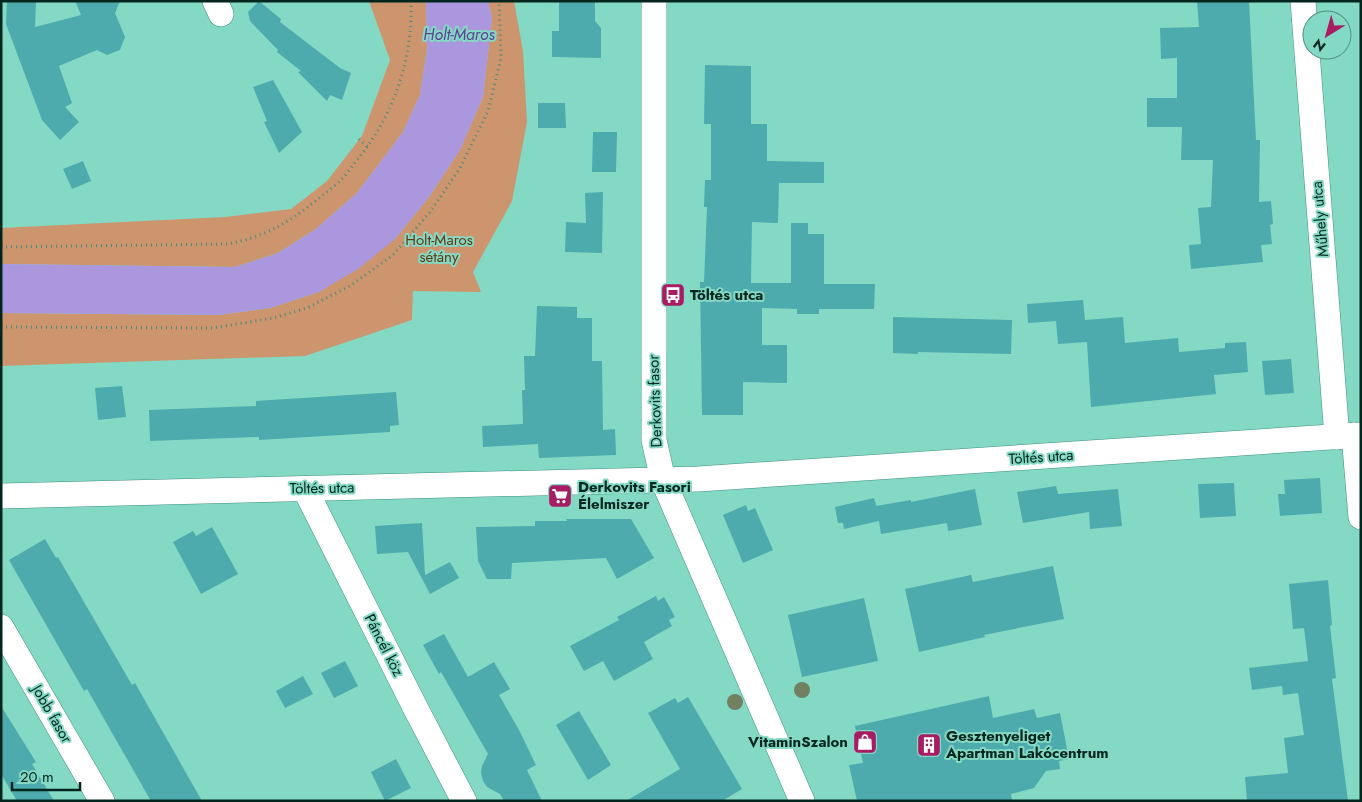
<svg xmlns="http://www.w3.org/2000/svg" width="1362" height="802" font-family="Jost,sans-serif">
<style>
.green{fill:#cd956d}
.water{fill:#ab97de}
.building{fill:#4eabad}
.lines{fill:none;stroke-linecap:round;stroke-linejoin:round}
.minor-casing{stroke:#3a907e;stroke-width:26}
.path{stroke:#4a8a7b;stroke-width:3;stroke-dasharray:1 4;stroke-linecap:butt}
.minor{stroke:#fff;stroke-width:25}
.tree{fill:#728062}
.labels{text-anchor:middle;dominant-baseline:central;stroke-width:4;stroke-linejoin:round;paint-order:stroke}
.street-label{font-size:15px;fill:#01261e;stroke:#84d9c4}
.park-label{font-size:15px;fill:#643712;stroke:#84d9c4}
.poi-label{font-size:15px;font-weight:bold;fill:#01261e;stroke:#84d9c4;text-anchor:start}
.water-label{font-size:16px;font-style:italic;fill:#5d4094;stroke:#84d9c4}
</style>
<rect width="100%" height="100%" fill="#84d9c4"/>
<g class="green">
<path d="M 369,1 L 426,1 L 427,49 L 420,95 L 403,132 L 357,193 L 316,229 L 278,253 L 235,267 L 1,264 L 1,228 L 225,217 L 291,209 L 327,181 L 362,136 L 390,60 Z"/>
<path d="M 488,1 L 514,1 L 523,51 L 527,122 L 512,201 L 473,272 L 481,292 L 413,291 L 412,320 L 305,356 L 1,366 L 1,313 L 218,315 L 270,308 L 319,292 L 395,239 L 429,197 L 460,150 L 483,97 L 492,18 Z"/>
</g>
<path class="water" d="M 426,1 L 488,1 L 492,18 L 483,97 L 460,150 L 429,197 L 395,239 L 358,269 L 319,292 L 270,308 L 218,315 L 1,313 L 1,264 L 235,267 L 278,253 L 316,229 L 357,193 L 403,132 L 420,95 L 427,49 Z"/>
<g class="building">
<path d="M 7,1 L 36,1 L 35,27 L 81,15 L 75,1 L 120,1 L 115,13 L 125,37 L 120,50 L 107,55 L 97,50 L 59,66 L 72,103 L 65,107 L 79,122 L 60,140 L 42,120 L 6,24 Z"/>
<path d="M 259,1 L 281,19 L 280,22 L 340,68 L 351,73 L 342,100 L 330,95 L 327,101 L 298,72 L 301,71 L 277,52 L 278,50 L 250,21 L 248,12 Z"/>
<path d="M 559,1 L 595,1 L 595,21 L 601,28 L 601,58 L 552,57 L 552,31 L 559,31 Z"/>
<path d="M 1197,1 L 1249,1 L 1256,140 L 1260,140 L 1259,202 L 1271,201 L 1273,224 L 1270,225 L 1272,244 L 1261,245 L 1263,262 L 1191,269 L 1189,245 L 1201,244 L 1198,208 L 1211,207 L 1213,160 L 1181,160 L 1182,127 L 1147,127 L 1147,98 L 1177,98 L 1177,58 L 1161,59 L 1160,28 L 1199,27 Z"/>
<path d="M 705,65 L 751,66 L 751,124 L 767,124 L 767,161 L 824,162 L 824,183 L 779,183 L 778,223 L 752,222 L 751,283 L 791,283 L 791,223 L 808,223 L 808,234 L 824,234 L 824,284 L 875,284 L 874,309 L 819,309 L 819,314 L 797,314 L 797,309 L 762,308 L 762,345 L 787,345 L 787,383 L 743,382 L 743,415 L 702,415 L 700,282 L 704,282 L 707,207 L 704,207 L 705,180 L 711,180 L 711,124 L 704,124 Z"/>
<path d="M 273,80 L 302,132 L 279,153 L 264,122 L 267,121 L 253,87 Z"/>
<path d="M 538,103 L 565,103 L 566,128 L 538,128 Z"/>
<path d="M 593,132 L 617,132 L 616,172 L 592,172 Z"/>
<path d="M 83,161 L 91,181 L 72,189 L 63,169 Z"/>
<path d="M 603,192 L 602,253 L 565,252 L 566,222 L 586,223 L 585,193 Z"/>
<path d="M 1083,300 L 1085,320 L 1123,317 L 1125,343 L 1178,338 L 1179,352 L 1225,348 L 1225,343 L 1246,342 L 1248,372 L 1214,375 L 1216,394 L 1091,407 L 1087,342 L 1058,344 L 1056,321 L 1028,323 L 1027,304 Z"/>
<path d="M 537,306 L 577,307 L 577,318 L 592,318 L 592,361 L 602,361 L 603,430 L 615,429 L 616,455 L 539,458 L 538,444 L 483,447 L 482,426 L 523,424 L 522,390 L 525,390 L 524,356 L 535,356 Z"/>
<path d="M 893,317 L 1012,320 L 1011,354 L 918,352 L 918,354 L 893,353 Z"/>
<path d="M 1291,359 L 1294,393 L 1265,395 L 1262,361 Z"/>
<path d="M 122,386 L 126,417 L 98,420 L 95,388 Z"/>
<path d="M 396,392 L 399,425 L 390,426 L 390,432 L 259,440 L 259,437 L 150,441 L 149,410 L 256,406 L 256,401 Z"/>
<path d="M 1320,478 L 1322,513 L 1280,516 L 1278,494 L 1285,494 L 1284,480 Z"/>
<path d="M 1234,483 L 1236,516 L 1200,518 L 1198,484 Z"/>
<path d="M 1056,486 L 1058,494 L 1118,489 L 1122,526 L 1090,529 L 1089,512 L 1023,523 L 1017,492 Z"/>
<path d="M 975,489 L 982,525 L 948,531 L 947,523 L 881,534 L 879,521 L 844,529 L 843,523 L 838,523 L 835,507 L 874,498 L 877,508 L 876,506 L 911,500 L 911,502 Z"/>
<path d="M 746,505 L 748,511 L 755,508 L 773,550 L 743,563 L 723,515 Z"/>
<path d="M 566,519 L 631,519 L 654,558 L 617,579 L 606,558 L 512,563 L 511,579 L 487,579 L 478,561 L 476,527 L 535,526 L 535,521 L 567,521 Z"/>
<path d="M 422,523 L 425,575 L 450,562 L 459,578 L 430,594 L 408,552 L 377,554 L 375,526 Z"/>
<path d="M 212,527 L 238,574 L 201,594 L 173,542 L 193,531 L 196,536 Z"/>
<path d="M 45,539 L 56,558 L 58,557 L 132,685 L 135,683 L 202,801 L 151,801 L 87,689 L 84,691 L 9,560 Z"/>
<path d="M 1053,566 L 1064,619 L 984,635 L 985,637 L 919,652 L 905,589 L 971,575 L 973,582 Z"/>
<path d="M 1328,580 L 1332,625 L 1330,626 L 1336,678 L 1332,679 L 1348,801 L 1247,801 L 1245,777 L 1288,773 L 1284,738 L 1304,735 L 1298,693 L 1283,695 L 1282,686 L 1252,690 L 1249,668 L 1308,661 L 1304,628 L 1293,629 L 1289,584 Z"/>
<path d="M 656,596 L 658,601 L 664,597 L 675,617 L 669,620 L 672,626 L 644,642 L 653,659 L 614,681 L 603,661 L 584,671 L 570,646 L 619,620 L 617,617 Z"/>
<path d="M 864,598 L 878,661 L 802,677 L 788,615 Z"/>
<path d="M 444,634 L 468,677 L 494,662 L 510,689 L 499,695 L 519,730 L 536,765 L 527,770 L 542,801 L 504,801 L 500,794 L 487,787 L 483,781 L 481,773 L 482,766 L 488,754 L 441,672 L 439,674 L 423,645 Z"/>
<path d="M 345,661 L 358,686 L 334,698 L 321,673 Z"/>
<path d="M 303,676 L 313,694 L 285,708 L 276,691 Z"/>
<path d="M 989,696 L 993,718 L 1034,709 L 1037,718 L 1060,713 L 1069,759 L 1059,761 L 1060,769 L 1046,771 L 1034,788 L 1011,794 L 1012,801 L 857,801 L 849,765 L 863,763 L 855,726 Z"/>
<path d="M 688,697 L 742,789 L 722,801 L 626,801 L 680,769 L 648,713 L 675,698 L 678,703 Z"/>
<path d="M 1,706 L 36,762 L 32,764 L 54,801 L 17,801 L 1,774 Z"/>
<path d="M 579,711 L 611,765 L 588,780 L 556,725 Z"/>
<path d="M 396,759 L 411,788 L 385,801 L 371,772 Z"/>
</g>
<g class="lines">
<defs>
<g id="minor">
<path d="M 215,1 L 221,14"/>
<path d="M 654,1 L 654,440 L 663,480 L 802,801"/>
<path d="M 1303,1 L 1337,437"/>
<path d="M 1354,435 L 1361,517"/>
<path d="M 305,489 L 417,711 L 464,801"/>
<path d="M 1,496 L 698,479 L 1361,435"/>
<path d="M 1,627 L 102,801"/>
</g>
</defs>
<use href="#minor" class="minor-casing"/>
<g class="path">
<path d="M 359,139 L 368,147"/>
<path d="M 1,247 L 227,244 C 265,237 288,223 318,199 C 325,193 334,187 341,180 C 347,174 352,166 358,159 C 394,114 413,59 411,1"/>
<path d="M 1,327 L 213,328 L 273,318 L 307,308 L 350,286 L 393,255 L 430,212 L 460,168 L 488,111 L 501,58 L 499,1"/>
</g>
<use href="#minor" class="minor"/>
</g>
<g class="tree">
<circle cx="802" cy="690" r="8"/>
<circle cx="735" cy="702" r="8"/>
</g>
<defs>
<symbol id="bus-square" viewBox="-11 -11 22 22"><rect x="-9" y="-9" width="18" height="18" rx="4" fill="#a71c62" stroke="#84d9c4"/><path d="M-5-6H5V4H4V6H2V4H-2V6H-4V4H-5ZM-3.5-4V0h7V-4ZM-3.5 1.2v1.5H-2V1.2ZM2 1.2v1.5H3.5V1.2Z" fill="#fff"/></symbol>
<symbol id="supermarket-square" viewBox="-11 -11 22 22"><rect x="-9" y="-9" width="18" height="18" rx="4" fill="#a71c62" stroke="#84d9c4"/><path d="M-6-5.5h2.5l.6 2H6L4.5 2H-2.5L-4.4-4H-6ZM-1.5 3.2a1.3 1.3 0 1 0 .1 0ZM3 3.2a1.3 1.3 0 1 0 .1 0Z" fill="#fff"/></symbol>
<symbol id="shop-square" viewBox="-11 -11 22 22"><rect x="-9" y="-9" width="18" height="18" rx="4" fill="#a71c62" stroke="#84d9c4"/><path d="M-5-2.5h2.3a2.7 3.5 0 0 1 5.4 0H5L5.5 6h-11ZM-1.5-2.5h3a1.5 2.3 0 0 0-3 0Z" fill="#fff"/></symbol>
<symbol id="building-square" viewBox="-11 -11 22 22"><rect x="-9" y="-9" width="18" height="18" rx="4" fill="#a71c62" stroke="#84d9c4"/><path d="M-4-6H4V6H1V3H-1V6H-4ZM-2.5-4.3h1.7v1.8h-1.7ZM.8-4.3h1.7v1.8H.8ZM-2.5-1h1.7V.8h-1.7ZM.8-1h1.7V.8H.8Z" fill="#fff"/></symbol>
</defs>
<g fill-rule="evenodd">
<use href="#bus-square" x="659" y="281" width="28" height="28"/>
<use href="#supermarket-square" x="546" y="482" width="28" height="28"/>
<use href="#shop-square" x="851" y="728" width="28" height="28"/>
<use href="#building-square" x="915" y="731" width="28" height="28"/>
</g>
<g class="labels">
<g class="street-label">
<text transform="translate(1320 219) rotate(-95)">Műhely utca</text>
<text transform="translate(655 401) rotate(-92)">Derkovits fasor</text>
<text transform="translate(1041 457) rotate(-4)">Töltés utca</text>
<text transform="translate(322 488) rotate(-1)">Töltés utca</text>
<text transform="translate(384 645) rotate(63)">Páncél köz</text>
<text transform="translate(52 714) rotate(60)">Jobb fasor</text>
</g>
<g class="park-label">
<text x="439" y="240">Holt-Maros<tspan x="439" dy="17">sétány</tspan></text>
</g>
<g class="poi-label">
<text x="690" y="295">Töltés utca</text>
<text x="578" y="487">Derkovits Fasori<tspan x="578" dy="17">Élelmiszer</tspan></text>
<text x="946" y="736">Gesztenyeliget<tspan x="946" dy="17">Apartman Lakócentrum</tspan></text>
<text x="848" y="742" text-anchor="end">VitaminSzalon</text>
</g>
<g class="water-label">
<text x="459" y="34">Holt-Maros</text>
</g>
</g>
<rect width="1362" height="802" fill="none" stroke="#01261e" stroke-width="5"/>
<g transform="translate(1327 35) rotate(217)"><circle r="24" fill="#84d9c4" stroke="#509182"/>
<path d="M0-4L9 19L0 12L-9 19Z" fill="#a71c62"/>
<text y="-8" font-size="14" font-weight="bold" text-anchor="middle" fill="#01261e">N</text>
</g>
<path d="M12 782v8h68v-8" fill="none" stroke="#01261e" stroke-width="2.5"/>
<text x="20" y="782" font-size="15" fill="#01261e" stroke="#84d9c4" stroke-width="4" paint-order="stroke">20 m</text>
</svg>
